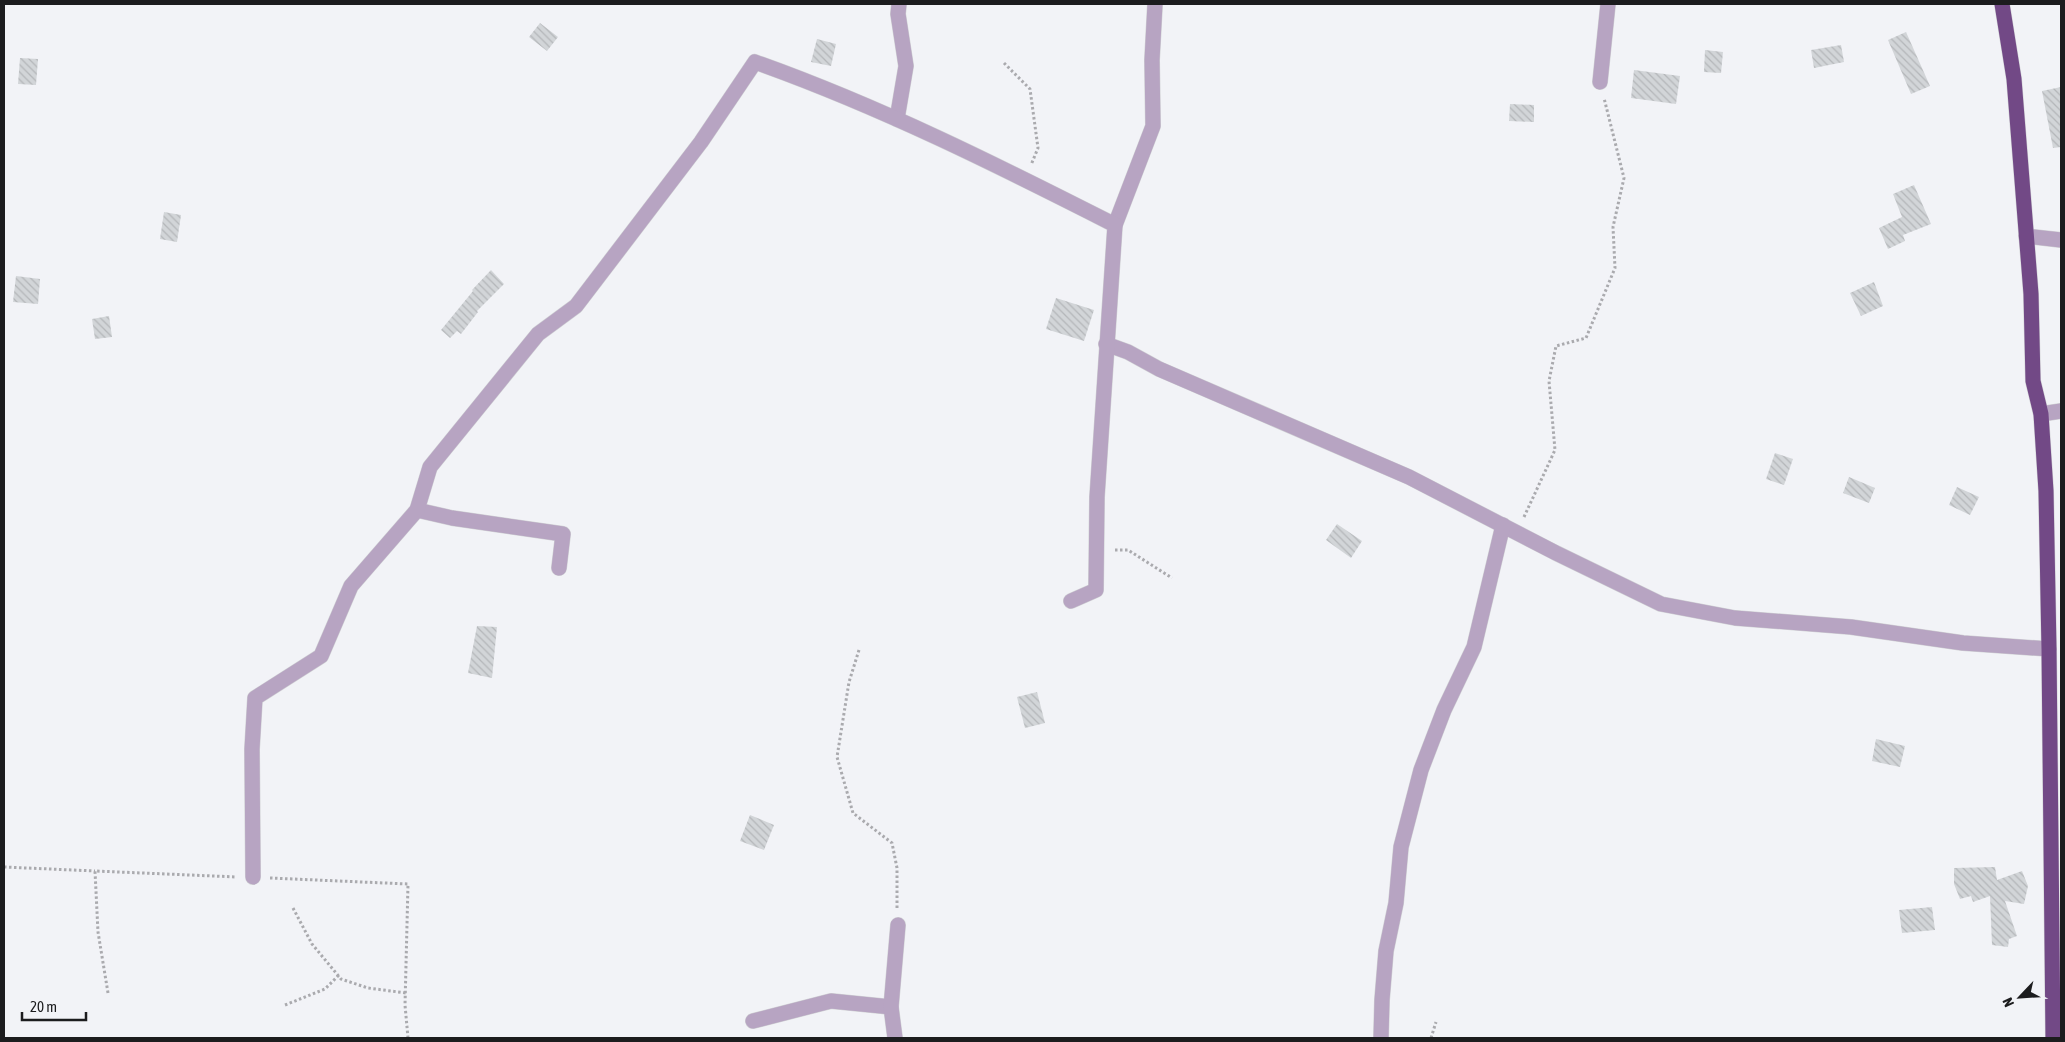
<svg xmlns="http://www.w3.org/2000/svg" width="2065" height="1042" font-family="'Asap Condensed',sans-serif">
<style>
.building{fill:url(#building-back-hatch)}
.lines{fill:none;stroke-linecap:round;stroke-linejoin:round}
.minor-casing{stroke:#d0d1d4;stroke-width:16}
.highway-casing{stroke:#d0d1d4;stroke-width:16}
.path{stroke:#aaaaae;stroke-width:3;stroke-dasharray:2.5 2.5;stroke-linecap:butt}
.minor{stroke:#b7a4c2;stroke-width:15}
.highway{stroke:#724986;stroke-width:15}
</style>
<defs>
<pattern id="building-back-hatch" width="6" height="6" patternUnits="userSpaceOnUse" patternTransform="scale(1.25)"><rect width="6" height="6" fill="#d2d5d8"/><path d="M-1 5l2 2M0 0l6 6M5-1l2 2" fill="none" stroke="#b4b6b9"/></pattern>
</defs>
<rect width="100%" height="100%" fill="#f2f3f7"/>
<g class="building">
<path d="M 540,23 L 558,37 L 547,51 L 529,37 Z"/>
<path d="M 1906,32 L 1930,86 L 1911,94 L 1888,40 Z"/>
<path d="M 817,39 L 836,44 L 831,66 L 811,62 Z"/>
<path d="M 1841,45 L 1844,62 L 1814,68 L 1811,50 Z"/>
<path d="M 1705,50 L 1723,52 L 1721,73 L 1704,72 Z"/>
<path d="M 20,58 L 38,59 L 36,85 L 18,84 Z"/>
<path d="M 1634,70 L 1680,76 L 1676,104 L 1631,98 Z"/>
<path d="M 2061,87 L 2061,147 L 2053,148 L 2042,91 Z"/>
<path d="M 1510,104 L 1534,105 L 1534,122 L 1509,121 Z"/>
<path d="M 1914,185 L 1931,224 L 1903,235 L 1905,241 L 1888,249 L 1879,228 L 1902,217 L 1893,194 Z"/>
<path d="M 164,212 L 181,215 L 177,242 L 160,239 Z"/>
<path d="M 491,270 L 504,284 L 477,311 L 478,312 L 461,334 L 457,331 L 450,338 L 441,330 L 473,291 L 472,290 Z"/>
<path d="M 16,276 L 40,279 L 38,304 L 13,302 Z"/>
<path d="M 1874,282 L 1883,306 L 1861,316 L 1850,293 Z"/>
<path d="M 1056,298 L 1094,310 L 1084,341 L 1046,329 Z"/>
<path d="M 109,316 L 112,337 L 95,339 L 92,319 Z"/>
<path d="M 1775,453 L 1793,459 L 1784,485 L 1766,479 Z"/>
<path d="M 1849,477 L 1875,488 L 1869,503 L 1843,493 Z"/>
<path d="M 1957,487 L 1979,497 L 1970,515 L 1949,505 Z"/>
<path d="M 1337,524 L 1362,541 L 1351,558 L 1326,540 Z"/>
<path d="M 477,626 L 497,627 L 492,678 L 468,673 Z"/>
<path d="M 1037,692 L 1045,723 L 1025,728 L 1017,697 Z"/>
<path d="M 1876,739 L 1905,746 L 1900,767 L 1872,761 Z"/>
<path d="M 750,815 L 774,825 L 764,850 L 740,841 Z"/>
<path d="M 1995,867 L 1997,880 L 2022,871 L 2028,886 L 2024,904 L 2005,901 L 2017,936 L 2009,939 L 2008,947 L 1992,945 L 1990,896 L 1973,902 L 1971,896 L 1960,899 L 1954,884 L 1954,868 Z"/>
<path d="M 1932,907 L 1935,930 L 1902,933 L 1899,910 Z"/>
</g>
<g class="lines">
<defs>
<g id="minor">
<path d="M 1600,82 L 1608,4"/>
<path d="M 897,119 L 906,66 L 898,14 L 899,4"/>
<path d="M 1115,225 L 1153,126 L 1152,60 L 1155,4"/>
<path d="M 2026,236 L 2061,240"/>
<path d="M 1106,344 L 1128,352 L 1159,369 L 1409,477 L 1556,553 L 1661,604 L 1735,618 L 1851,627 L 1963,643 L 2049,649"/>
<path d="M 2041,414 L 2061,411"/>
<path d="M 417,510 L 452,518 L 563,534 L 559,568"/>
<path d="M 253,877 L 252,749 L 255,698 L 321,656 L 351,586 L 417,510 L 430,467 L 538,334 L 576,306 L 701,142 L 755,62 C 879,106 997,165 1115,225 L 1097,497 L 1096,590 L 1071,601"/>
<path d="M 753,1021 L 831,1001 L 891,1007"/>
<path d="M 895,1038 L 891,1007 L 898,925"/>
<path d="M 1381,1038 L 1382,1000 L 1386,951 L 1396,903 L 1401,847 L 1421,770 L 1444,710 L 1474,647 L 1503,525"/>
</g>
<path id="highway" d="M 2002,4 L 2014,79 L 2031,294 L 2033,381 L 2041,414 L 2046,491 L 2049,649 L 2053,1038"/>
</defs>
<use href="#minor" class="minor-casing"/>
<use href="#highway" class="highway-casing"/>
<g class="path">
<path d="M 1004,63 L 1030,89 L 1038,148 L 1031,165"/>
<path d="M 1524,517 L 1555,450 L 1549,381 L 1556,346 L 1586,338 L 1615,268 L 1613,227 L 1624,178 L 1604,98"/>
<path d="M 1115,550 L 1128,550 L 1172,578"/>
<path d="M 859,650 L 849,682 L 837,757 L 853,813 L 892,843 L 897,868 L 897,909"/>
<path d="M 4,867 L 95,871"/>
<path d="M 270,878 L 408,884 L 405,1005 L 408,1038"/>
<path d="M 293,908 L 312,944 L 341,979 L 368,988 L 406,993"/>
<path d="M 108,993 L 98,932 L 95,871 L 237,877"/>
<path d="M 285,1005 L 325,989 L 339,975"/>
<path d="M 1431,1038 L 1436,1022"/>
</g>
<use href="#minor" class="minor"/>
<use href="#highway" class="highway"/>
</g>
<rect width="2065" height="1042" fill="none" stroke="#1c1c1e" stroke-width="10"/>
<g transform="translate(2020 997) rotate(245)" stroke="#f2f3f7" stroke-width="4" paint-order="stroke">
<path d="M0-4L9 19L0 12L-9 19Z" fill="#1c1c1e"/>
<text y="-8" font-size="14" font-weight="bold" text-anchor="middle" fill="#1c1c1e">N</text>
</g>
<path d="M22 1012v8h64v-8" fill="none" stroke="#1c1c1e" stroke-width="2.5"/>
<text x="30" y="1012" font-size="15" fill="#1c1c1e" stroke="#f2f3f7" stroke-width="4" paint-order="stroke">20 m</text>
</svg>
